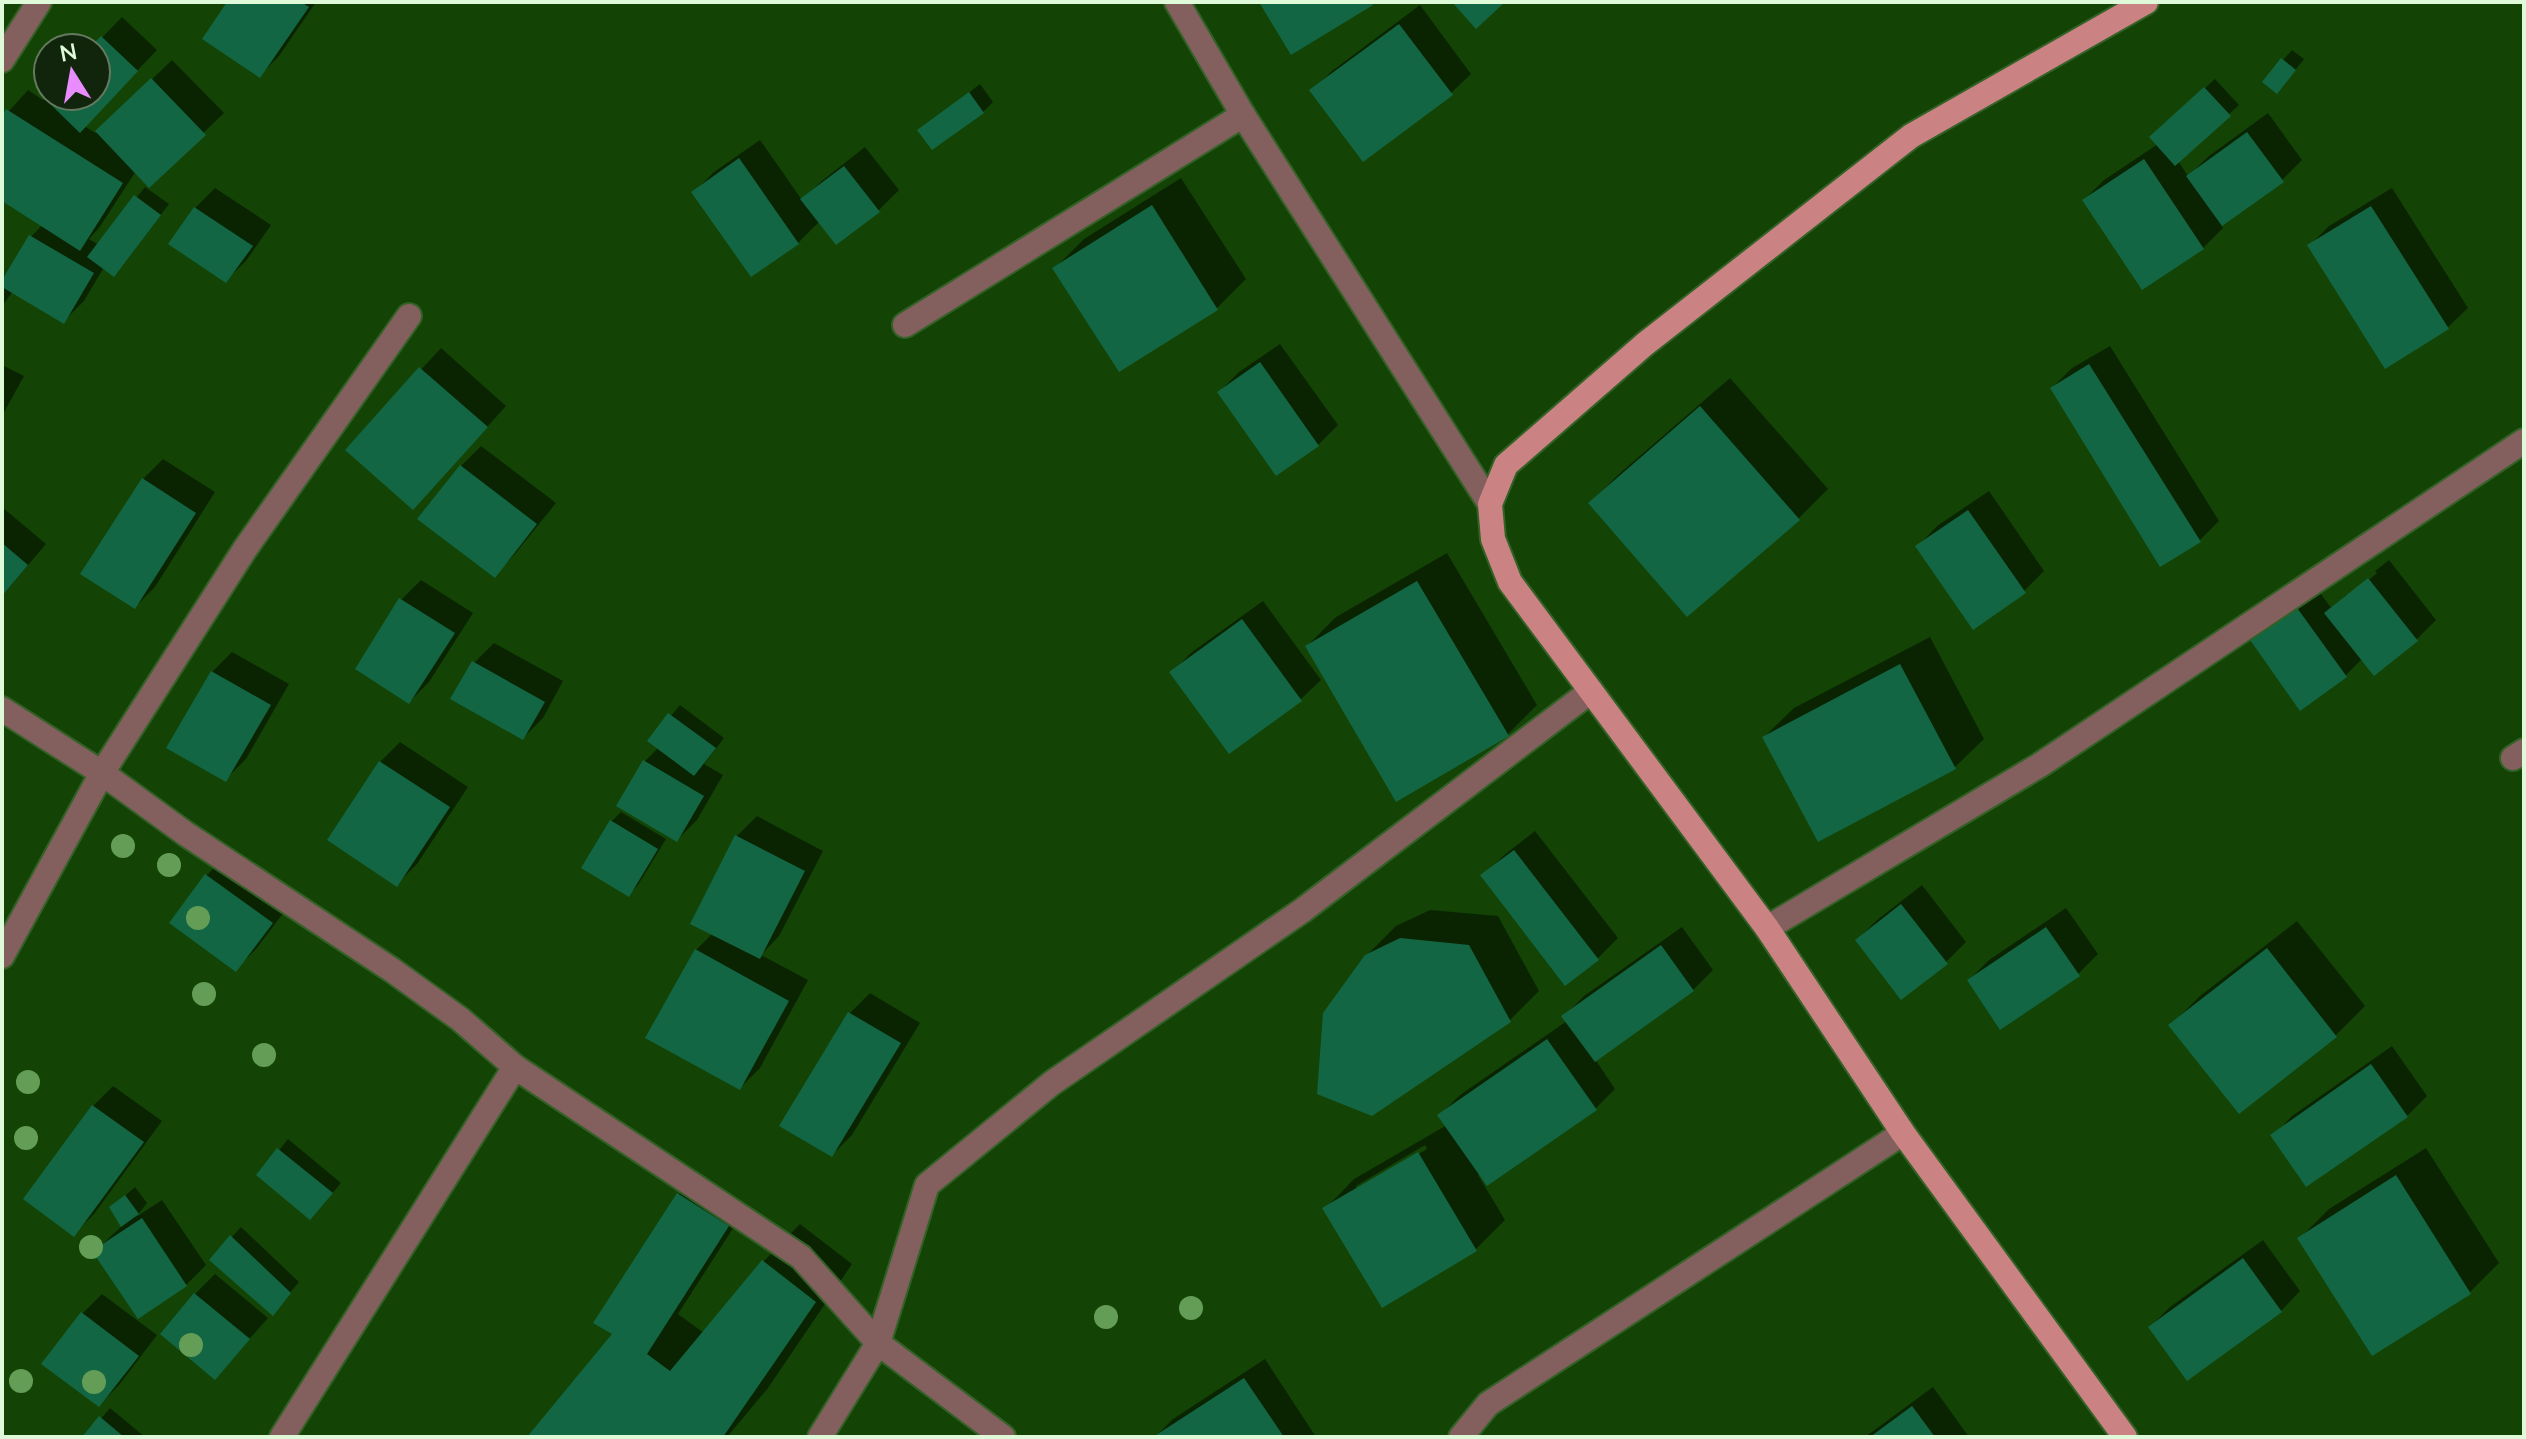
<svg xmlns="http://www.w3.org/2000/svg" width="2526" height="1439" font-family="Lato,sans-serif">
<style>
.shadow{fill:#0007;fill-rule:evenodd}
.building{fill:#136644}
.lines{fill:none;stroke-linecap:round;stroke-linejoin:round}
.minor-casing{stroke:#346127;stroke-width:28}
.major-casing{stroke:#346127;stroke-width:28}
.minor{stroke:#835f5e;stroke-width:24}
.major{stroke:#ca8282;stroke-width:24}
.tree{fill:#649e56}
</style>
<rect width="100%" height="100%" fill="#134405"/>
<g class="shadow">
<path d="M 229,2 L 316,2 L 279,56 L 259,76 Z"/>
<path d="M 1420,5 L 1471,74 L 1451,93 L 1312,91 L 1332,71 Z"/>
<path d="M 122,17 L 157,50 L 84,126 L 96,133 L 172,60 L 224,113 L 149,185 L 136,171 L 99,228 L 89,239 L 99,245 L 145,187 L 169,204 L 123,265 L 104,267 L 84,301 L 64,321 L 13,291 L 2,306 L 2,273 L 6,276 L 31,237 L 43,224 L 2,199 L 2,119 L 28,90 L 43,100 L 48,94 L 96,96 L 96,48 L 92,48 Z"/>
<path d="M 2292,50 L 2304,59 L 2286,82 L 2283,60 Z"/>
<path d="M 2215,79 L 2239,105 L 2178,161 L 2188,176 L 2209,156 L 2268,113 L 2302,160 L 2282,180 L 2221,225 L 2223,228 L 2203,248 L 2084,200 L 2104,180 L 2158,144 L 2161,128 Z"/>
<path d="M 980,84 L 993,102 L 983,112 L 920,130 Z"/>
<path d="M 760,140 L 802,200 L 823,180 L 865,147 L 899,190 L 879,210 L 836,242 L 820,221 L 798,243 L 694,192 L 714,172 Z"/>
<path d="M 1181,178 L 1246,279 L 1217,308 L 1055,268 L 1084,239 Z"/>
<path d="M 215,188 L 271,225 L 246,261 L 226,280 L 195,208 Z"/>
<path d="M 2392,188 L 2468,308 L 2448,327 L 2309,246 L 2329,226 Z"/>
<path d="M 1280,344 L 1338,425 L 1318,445 L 1219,392 L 1239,372 Z"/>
<path d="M 2110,346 L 2219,521 L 2199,541 L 2052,388 L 2072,368 Z"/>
<path d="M 441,348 L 506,406 L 433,487 L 347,450 Z"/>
<path d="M 2,365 L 24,376 L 2,416 Z"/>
<path d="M 1730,378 L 1828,489 L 1799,518 L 1688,614 L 1590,503 L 1619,474 Z"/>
<path d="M 481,446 L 556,503 L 514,555 L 494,575 L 420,518 L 461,466 Z"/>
<path d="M 163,459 L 215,492 L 155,587 L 135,607 L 143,479 Z"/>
<path d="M 1989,491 L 2044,571 L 2024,591 L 1918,546 L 1937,526 Z"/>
<path d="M 2,507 L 46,544 L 2,596 Z"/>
<path d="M 1447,553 L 1537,705 L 1508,734 L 1307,646 L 1336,617 Z"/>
<path d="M 2389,560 L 2436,620 L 2417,639 L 2363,658 L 2345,676 L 2270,618 L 2315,586 L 2332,609 L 2346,595 L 2346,599 L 2377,573 L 2375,571 Z"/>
<path d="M 421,580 L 473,613 L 429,682 L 409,702 L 401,600 Z"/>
<path d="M 1263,601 L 1321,680 L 1301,699 L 1172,672 L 1192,652 Z"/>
<path d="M 1930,637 L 1984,739 L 1954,768 L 1764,737 L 1794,708 Z"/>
<path d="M 494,643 L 563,681 L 543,718 L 523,738 L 474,663 Z"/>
<path d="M 232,652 L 289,684 L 246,759 L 226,779 L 212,672 Z"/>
<path d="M 680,705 L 724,738 L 704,764 L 723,775 L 697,820 L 677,840 L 619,805 L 645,761 L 659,747 L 650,741 Z"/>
<path d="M 400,742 L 468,787 L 417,864 L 397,884 L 380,762 Z"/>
<path d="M 621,812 L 666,839 L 638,885 L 628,895 L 612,821 Z"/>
<path d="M 757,816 L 823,851 L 779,936 L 761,955 L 808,980 L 760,1068 L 740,1088 L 696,950 L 713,933 L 737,836 Z"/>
<path d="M 1535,831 L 1618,938 L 1598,958 L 1566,983 L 1483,876 L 1503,856 Z"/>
<path d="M 227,855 L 291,903 L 256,949 L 236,969 L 172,923 L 207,875 Z"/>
<path d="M 1922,885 L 1966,942 L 1946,962 L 1857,940 L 1877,920 Z"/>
<path d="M 2066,908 L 2098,954 L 2078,974 L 1969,980 L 1989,960 Z"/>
<path d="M 1430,910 L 1498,916 L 1539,991 L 1510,1020 L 1366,956 L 1396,926 Z"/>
<path d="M 2297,921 L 2365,1006 L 2336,1035 L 2239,1111 L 2171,1025 L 2200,996 Z"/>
<path d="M 1682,927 L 1713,970 L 1693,990 L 1595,1059 L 1615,1089 L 1596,1108 L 1478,1175 L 1505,1220 L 1476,1249 L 1383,1305 L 1325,1209 L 1354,1179 L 1447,1125 L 1440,1115 L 1460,1095 L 1567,1021 L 1564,1016 L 1584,996 ZM 1425,1145 L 1427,1149 L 1356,1191 L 1356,1186 Z"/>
<path d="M 870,993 L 920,1023 L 852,1135 L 832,1155 L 782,1126 L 850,1013 Z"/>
<path d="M 2392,1046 L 2427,1096 L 2407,1116 L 2273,1136 L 2292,1116 Z"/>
<path d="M 113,1086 L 162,1121 L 94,1214 L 74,1234 L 93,1106 Z"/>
<path d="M 288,1139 L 341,1183 L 320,1208 L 259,1175 Z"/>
<path d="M 2426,1148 L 2499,1263 L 2470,1292 L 2300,1238 L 2329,1209 Z"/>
<path d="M 699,1174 L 748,1205 L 678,1314 L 704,1333 L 764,1261 L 800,1224 L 852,1264 L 768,1388 L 727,1437 L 529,1437 L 615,1334 L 679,1194 Z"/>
<path d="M 135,1187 L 147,1203 L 136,1217 L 162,1200 L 206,1265 L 186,1285 L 95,1251 L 122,1226 L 111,1208 Z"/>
<path d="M 241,1227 L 299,1282 L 273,1313 L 212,1259 Z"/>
<path d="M 2263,1240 L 2300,1291 L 2281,1311 L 2150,1327 L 2170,1307 Z"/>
<path d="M 215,1274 L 268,1318 L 215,1378 L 195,1294 Z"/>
<path d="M 102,1294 L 157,1335 L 119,1385 L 99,1405 L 82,1314 Z"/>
<path d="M 1265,1359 L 1316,1437 L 1155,1437 L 1173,1419 Z"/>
<path d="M 1933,1387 L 1969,1437 L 1865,1437 Z"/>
<path d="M 110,1408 L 145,1437 L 85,1437 Z"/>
</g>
<g class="building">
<path d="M 227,2 L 301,2 L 309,7 L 260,78 L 202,39 Z"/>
<path d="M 1259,2 L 1371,2 L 1373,5 L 1291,55 Z"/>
<path d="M 1452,2 L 1505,2 L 1476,29 Z"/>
<path d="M 1399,24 L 1453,95 L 1363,162 L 1309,90 Z"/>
<path d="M 101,36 L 138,71 L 80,133 L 43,97 L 48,92 L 48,96 L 96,96 L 96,48 L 89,48 Z"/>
<path d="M 2281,58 L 2296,70 L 2277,94 L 2262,82 Z"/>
<path d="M 151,78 L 206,135 L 149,188 L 95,131 Z"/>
<path d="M 2204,87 L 2231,116 L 2175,166 L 2149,137 Z"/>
<path d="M 969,92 L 984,113 L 932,150 L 917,130 Z"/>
<path d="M 6,109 L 123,183 L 80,251 L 2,201 L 2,115 Z"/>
<path d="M 2247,132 L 2284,182 L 2222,226 L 2186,176 Z"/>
<path d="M 739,158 L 799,244 L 751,277 L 691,192 Z"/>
<path d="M 2144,159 L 2204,249 L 2142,290 L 2082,200 Z"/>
<path d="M 844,166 L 880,212 L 836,245 L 800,199 Z"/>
<path d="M 134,195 L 161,215 L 114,277 L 87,257 Z"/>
<path d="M 1152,205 L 1218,310 L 1119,372 L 1052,268 Z"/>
<path d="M 2371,206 L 2449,329 L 2385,369 L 2307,245 Z"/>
<path d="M 194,207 L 253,246 L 226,283 L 168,244 Z"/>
<path d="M 29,235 L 94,273 L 64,324 L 2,287 L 2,280 Z"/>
<path d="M 1260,362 L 1319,446 L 1276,476 L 1217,392 Z"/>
<path d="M 2089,364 L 2201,542 L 2160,567 L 2050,388 Z"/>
<path d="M 419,367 L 488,427 L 413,510 L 345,450 Z"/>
<path d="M 1700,406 L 1800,520 L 1687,617 L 1588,503 Z"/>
<path d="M 460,465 L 537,524 L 495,578 L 417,519 Z"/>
<path d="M 142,478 L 196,513 L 135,609 L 80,574 Z"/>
<path d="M 1968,510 L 2026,593 L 1973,630 L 1915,546 Z"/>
<path d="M 2,543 L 28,565 L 2,596 Z"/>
<path d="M 2368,578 L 2418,641 L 2374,676 L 2324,613 Z"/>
<path d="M 1417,581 L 1509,736 L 1396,802 L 1305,646 Z"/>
<path d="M 399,598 L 455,633 L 409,704 L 355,669 Z"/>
<path d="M 2295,605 L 2347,677 L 2300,711 L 2248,637 Z"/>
<path d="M 1242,619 L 1302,701 L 1229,754 L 1169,672 Z"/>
<path d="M 472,661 L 545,702 L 523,740 L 450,699 Z"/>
<path d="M 1900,664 L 1956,769 L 1818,842 L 1762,737 Z"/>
<path d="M 211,671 L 271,705 L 226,782 L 166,748 Z"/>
<path d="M 668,713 L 716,748 L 694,776 L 647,741 Z"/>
<path d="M 643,760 L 704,796 L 677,842 L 616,806 Z"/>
<path d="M 379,761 L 450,807 L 397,887 L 327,840 Z"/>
<path d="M 610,820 L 658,849 L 629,897 L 581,868 Z"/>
<path d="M 735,835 L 805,871 L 760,959 L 690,924 Z"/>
<path d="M 1514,850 L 1599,960 L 1565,986 L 1480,875 Z"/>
<path d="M 205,874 L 273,923 L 236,972 L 169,923 Z"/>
<path d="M 1901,904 L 1948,964 L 1901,1000 L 1855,940 Z"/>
<path d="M 2046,927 L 2080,976 L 2000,1030 L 1967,980 Z"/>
<path d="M 1400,938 L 1469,945 L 1511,1022 L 1372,1116 L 1317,1094 L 1323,1013 L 1365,955 Z"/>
<path d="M 1661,945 L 1694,991 L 1595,1062 L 1561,1016 Z"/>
<path d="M 2267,948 L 2337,1037 L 2239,1114 L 2168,1025 Z"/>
<path d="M 695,949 L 789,1001 L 740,1090 L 645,1038 Z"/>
<path d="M 848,1012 L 901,1043 L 832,1157 L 779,1126 Z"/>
<path d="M 1547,1039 L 1597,1110 L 1487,1186 L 1437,1115 Z"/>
<path d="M 2371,1064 L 2408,1117 L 2306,1187 L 2270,1135 Z"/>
<path d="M 92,1105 L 144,1142 L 74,1237 L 23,1199 Z"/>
<path d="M 277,1148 L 333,1193 L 310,1220 L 256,1175 Z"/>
<path d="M 1418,1152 L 1477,1251 L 1382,1308 L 1322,1208 Z"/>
<path d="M 2396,1175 L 2471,1294 L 2372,1356 L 2297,1238 Z"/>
<path d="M 677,1193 L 729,1226 L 647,1354 L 670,1371 L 762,1260 L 816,1302 L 723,1437 L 527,1437 L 612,1334 L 593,1323 Z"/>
<path d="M 125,1195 L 139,1214 L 121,1227 L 109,1207 Z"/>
<path d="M 142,1218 L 187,1286 L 138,1319 L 92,1251 Z"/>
<path d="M 230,1235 L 291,1293 L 273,1316 L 209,1260 Z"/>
<path d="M 2243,1258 L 2282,1312 L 2187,1381 L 2148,1327 Z"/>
<path d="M 194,1293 L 250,1339 L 215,1380 L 160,1334 Z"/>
<path d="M 81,1312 L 139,1356 L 99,1407 L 41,1364 Z"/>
<path d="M 1244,1378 L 1284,1437 L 1153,1437 Z"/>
<path d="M 1912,1406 L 1935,1437 L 1870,1437 Z"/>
<path d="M 99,1416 L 124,1437 L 82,1437 Z"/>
</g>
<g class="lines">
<defs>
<g id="minor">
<path d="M 1177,2 L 1243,115 L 1490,504"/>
<path d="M 2,60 L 39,2"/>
<path d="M 905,325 L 1243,115"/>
<path d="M 2,709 L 102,773 L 186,834 L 392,970 L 460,1019 L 515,1067 L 801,1257 L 878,1343 L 1003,1437"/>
<path d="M 2513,758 L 2524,751"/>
<path d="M 1767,928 L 2040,765 L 2524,441"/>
<path d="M 2,956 L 102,773 L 245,549 L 409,316"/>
<path d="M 282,1437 L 515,1067"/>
<path d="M 820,1437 L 878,1343 L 927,1185 L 1052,1083 L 1303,910 L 1591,691"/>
<path d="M 1461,1437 L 1488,1404 L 1903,1133"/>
</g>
<path id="major" d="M 2125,1437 L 1903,1133 L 1767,928 L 1510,582 L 1493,539 L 1490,504 L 1506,465 L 1645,344 L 1911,136 L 2146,2"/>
</defs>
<use href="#minor" class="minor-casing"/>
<use href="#major" class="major-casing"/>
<use href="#minor" class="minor"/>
<use href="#major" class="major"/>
</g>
<g class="tree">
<circle cx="123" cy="846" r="12"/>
<circle cx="169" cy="865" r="12"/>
<circle cx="198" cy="918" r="12"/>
<circle cx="204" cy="994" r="12"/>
<circle cx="264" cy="1055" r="12"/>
<circle cx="28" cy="1082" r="12"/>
<circle cx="26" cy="1138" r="12"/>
<circle cx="91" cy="1247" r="12"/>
<circle cx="1191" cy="1308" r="12"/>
<circle cx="1106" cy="1317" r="12"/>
<circle cx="191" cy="1345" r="12"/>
<circle cx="21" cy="1381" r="12"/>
<circle cx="94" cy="1382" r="12"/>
</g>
<rect width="2526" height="1439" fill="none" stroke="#dffad9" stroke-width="8"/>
<g transform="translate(72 72) rotate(349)"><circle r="38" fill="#11250c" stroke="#637a5e" stroke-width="2"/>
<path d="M0-6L14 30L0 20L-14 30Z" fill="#e98dfe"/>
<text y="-12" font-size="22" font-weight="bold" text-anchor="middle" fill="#dffad9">N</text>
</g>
</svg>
